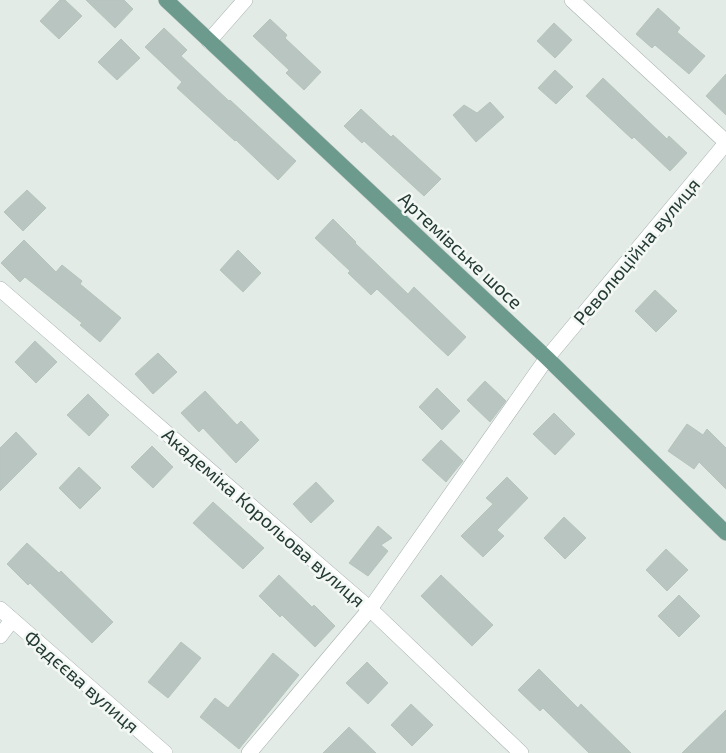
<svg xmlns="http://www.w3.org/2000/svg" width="726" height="753" font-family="'Exo 2',sans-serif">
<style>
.building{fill:#b8c5c0;stroke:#b6c4bd}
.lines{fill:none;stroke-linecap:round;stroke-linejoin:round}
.minor-casing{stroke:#a6b2ad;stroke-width:16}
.major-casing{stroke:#c2c8c6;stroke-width:16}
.minor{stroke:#fff;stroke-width:15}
.major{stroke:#6c9b8d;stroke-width:15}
.labels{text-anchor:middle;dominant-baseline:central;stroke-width:5;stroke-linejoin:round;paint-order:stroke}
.street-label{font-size:19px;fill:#253a33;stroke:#f3f8f5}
</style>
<rect width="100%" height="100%" fill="#e3ebe7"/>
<g class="building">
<path d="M 60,0 L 65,0 L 82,16 L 59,39 L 40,21 Z"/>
<path d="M 86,0 L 124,0 L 133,9 L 115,28 Z"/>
<path d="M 658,8 L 680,28 L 677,32 L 705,56 L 689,74 L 655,45 L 652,48 L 636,34 Z"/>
<path d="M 270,19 L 287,35 L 285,38 L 321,72 L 304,90 L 286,73 L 289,70 L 253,36 Z"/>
<path d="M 554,23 L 572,40 L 555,58 L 537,41 Z"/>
<path d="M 164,28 L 187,50 L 181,56 L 229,101 L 230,100 L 296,161 L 278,180 L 236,140 L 235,141 L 177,88 L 182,82 L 145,47 Z"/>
<path d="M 121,39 L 140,58 L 117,80 L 98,62 Z"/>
<path d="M 555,70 L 573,87 L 556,104 L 538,88 Z"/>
<path d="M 726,74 L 726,115 L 706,96 Z"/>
<path d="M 603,78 L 667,139 L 669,136 L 687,153 L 670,171 L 634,137 L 632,139 L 586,96 Z"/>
<path d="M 490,102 L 504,117 L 476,142 L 453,115 L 464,105 L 477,113 Z"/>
<path d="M 361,109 L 391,137 L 393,135 L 441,179 L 424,196 L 364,141 L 362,143 L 344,126 Z"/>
<path d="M 27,190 L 46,208 L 23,231 L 4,212 Z"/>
<path d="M 333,219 L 356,242 L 355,243 L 408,294 L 414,287 L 466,337 L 448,356 L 377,289 L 371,295 L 348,273 L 350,271 L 315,238 Z"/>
<path d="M 24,240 L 56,272 L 62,265 L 82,281 L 80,284 L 121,318 L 100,342 L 80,325 L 82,323 L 25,277 L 20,282 L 1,263 Z"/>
<path d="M 238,250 L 261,273 L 243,292 L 220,270 Z"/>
<path d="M 655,290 L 677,311 L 656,332 L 635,311 Z"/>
<path d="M 35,341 L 57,362 L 36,383 L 15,362 Z"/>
<path d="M 158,353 L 177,372 L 153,394 L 135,374 Z"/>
<path d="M 485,381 L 506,401 L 490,422 L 467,400 Z"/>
<path d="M 437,388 L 460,411 L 442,430 L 419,407 Z"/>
<path d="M 205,391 L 237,425 L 241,421 L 259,440 L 236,463 L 203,428 L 199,432 L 181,413 Z"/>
<path d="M 88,394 L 109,415 L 89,436 L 67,415 Z"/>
<path d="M 554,413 L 575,434 L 555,455 L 533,434 Z"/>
<path d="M 687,424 L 703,435 L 707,429 L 726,448 L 726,489 L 699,462 L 694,469 L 668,451 Z"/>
<path d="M 16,432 L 37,454 L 0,491 L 0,448 Z"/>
<path d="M 441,440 L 463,461 L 446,482 L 422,460 Z"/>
<path d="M 152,446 L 173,467 L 153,488 L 131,467 Z"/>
<path d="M 79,467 L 101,488 L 80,509 L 59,488 Z"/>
<path d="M 507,477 L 528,498 L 497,530 L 504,536 L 483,557 L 461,536 L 493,504 L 486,498 Z"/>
<path d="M 316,482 L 334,501 L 311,523 L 293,504 Z"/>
<path d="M 213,502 L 264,548 L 243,569 L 193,523 Z"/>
<path d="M 564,517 L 586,538 L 565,559 L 544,538 Z"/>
<path d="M 378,526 L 392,538 L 381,545 L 388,551 L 368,576 L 349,563 Z"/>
<path d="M 27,543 L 59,573 L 61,571 L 113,622 L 92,643 L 30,583 L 28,585 L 7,564 Z"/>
<path d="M 666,549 L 688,570 L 667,591 L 646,570 Z"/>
<path d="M 279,575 L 312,607 L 314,605 L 335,626 L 315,647 L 282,615 L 280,617 L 259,596 Z"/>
<path d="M 441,575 L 493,625 L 472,646 L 421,596 Z"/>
<path d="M 679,595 L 700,616 L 679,637 L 658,616 Z"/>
<path d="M 181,642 L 201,658 L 168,698 L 148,682 Z"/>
<path d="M 273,653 L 299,675 L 239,749 L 200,717 L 215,698 L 228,708 Z"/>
<path d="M 367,662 L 388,683 L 368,704 L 346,683 Z"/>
<path d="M 539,669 L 578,708 L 581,704 L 631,753 L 589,753 L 543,708 L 540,711 L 518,690 Z"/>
<path d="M 411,704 L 433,725 L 412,746 L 391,725 Z"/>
<path d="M 726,710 L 726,753 L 682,753 Z"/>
<path d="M 349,727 L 376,753 L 323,753 Z"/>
</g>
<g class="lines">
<defs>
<g id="minor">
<path d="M 572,0 L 726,142"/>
<path d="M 209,41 L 245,0"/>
<path d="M 0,289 L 370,609 L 521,753"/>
<path d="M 0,609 L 165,753"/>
<path d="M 0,636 L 12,620"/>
<path d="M 249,753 L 370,609 L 547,358 L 726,143"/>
</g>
<path id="major" d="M 166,0 L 547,358 L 726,533"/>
</defs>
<use href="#minor" class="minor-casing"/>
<use href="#major" class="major-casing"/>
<use href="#minor" class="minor"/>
<use href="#major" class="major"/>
</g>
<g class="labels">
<g class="street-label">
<text transform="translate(461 250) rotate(43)">Артемівське шосе</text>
<text transform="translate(636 251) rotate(-50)">Революційна вулиця</text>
<text transform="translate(264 517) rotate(41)">Академіка Корольова вулиця</text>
<text transform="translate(82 681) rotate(41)">Фадєєва вулиця</text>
</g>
</g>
</svg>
